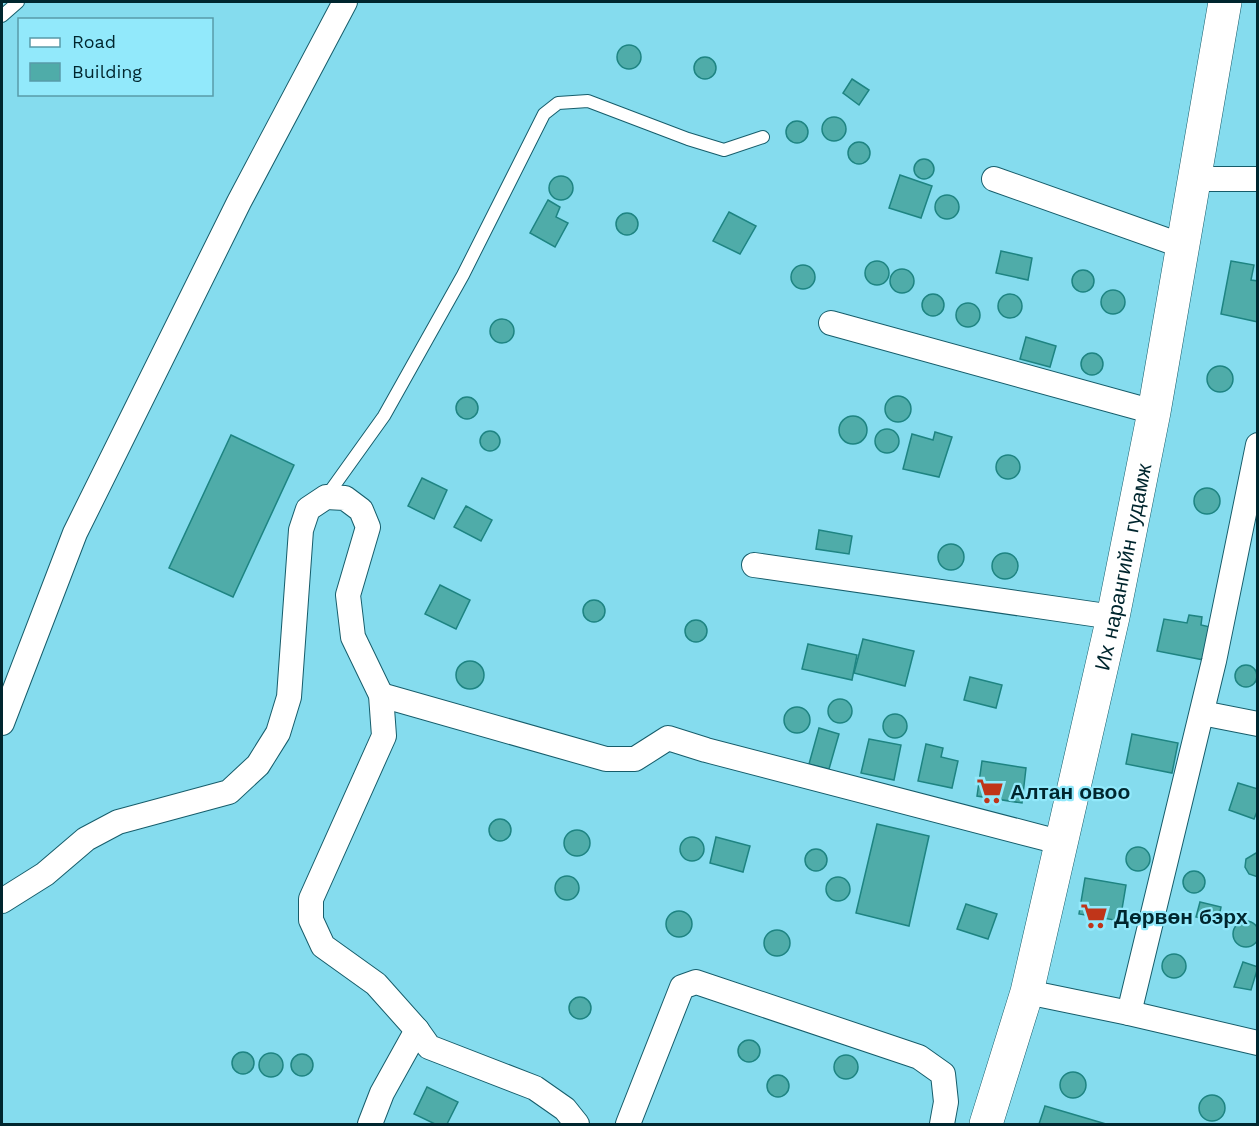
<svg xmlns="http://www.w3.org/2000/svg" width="1259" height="1126" font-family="'Work Sans',sans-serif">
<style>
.building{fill:#4faca9;stroke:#1e8482;stroke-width:1.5}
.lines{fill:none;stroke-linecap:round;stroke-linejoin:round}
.lane-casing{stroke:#165d6b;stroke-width:14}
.street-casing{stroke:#165d6b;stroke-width:26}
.secondary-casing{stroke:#165d6b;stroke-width:34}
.lane{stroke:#fff;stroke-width:12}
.street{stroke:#fff;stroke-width:24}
.secondary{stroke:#fff;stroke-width:33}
.labels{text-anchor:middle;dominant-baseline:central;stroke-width:4.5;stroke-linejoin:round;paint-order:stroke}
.street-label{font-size:21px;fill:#00262e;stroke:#92e9fb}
.poi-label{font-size:21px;font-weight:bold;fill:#00262e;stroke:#92e9fb;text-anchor:start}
</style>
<rect width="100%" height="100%" fill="#85dcee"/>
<g class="building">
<circle cx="629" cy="57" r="12"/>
<circle cx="705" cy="68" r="11"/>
<path d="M 852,79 L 869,90 L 859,105 L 843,93 Z"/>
<circle cx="834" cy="129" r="12"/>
<circle cx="797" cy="132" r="11"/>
<circle cx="859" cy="153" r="11"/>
<circle cx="924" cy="169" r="10"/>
<path d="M 900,175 L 932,186 L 921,218 L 889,208 Z"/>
<circle cx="561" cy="188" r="12"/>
<circle cx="947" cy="207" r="12"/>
<path d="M 548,200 L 560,207 L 556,217 L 568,223 L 555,247 L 530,233 Z"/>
<path d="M 729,212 L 756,226 L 740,254 L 713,241 Z"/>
<circle cx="627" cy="224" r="11"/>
<path d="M 1001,251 L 1032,258 L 1028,280 L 996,273 Z"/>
<path d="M 1231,261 L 1254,265 L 1251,280 L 1258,281 L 1258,322 L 1221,314 Z"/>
<circle cx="877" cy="273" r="12"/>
<circle cx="803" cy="277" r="12"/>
<circle cx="902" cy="281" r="12"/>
<circle cx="1083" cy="281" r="11"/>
<circle cx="1113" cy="302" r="12"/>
<circle cx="933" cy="305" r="11"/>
<circle cx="1010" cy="306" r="12"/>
<circle cx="968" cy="315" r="12"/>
<circle cx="502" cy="331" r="12"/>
<path d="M 1026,337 L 1056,346 L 1050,367 L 1020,359 Z"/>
<circle cx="1092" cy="364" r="11"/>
<circle cx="1220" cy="379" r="13"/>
<circle cx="898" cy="409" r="13"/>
<circle cx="467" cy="408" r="11"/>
<circle cx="853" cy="430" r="14"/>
<circle cx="887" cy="441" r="12"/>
<circle cx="490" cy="441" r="10"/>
<path d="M 935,432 L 952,437 L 939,477 L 903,469 L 912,434 L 933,440 Z"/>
<path d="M 231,435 L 294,465 L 233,597 L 169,568 Z"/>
<circle cx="1008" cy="467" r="12"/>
<path d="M 422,478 L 447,490 L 434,519 L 408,506 Z"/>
<circle cx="1207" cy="501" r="13"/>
<path d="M 466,506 L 492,520 L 481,541 L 454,527 Z"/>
<path d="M 819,530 L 852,536 L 849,554 L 816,549 Z"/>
<circle cx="951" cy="557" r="13"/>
<circle cx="1005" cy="566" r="13"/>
<path d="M 440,585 L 470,600 L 456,629 L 425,614 Z"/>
<circle cx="594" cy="611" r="11"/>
<path d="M 1189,615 L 1202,617 L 1201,625 L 1210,627 L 1204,660 L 1157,651 L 1164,619 L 1187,623 Z"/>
<circle cx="696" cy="631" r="11"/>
<path d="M 863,639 L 914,651 L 905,686 L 854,673 Z"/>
<path d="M 808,644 L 857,655 L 852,680 L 802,669 Z"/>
<circle cx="470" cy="675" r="14"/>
<circle cx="1246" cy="676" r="11"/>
<path d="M 970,677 L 1002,685 L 996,708 L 964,700 Z"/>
<circle cx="840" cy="711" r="12"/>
<circle cx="797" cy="720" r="13"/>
<circle cx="895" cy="726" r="12"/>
<path d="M 819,728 L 839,734 L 829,769 L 809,764 Z"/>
<path d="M 1132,734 L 1178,743 L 1172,773 L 1126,764 Z"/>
<path d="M 869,739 L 901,745 L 894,780 L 861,773 Z"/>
<path d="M 926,744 L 943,748 L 941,757 L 958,761 L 952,788 L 918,781 Z"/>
<path d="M 982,761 L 1026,768 L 1022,803 L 977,796 Z"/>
<path d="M 1238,783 L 1258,789 L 1258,809 L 1254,819 L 1229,810 Z"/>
<circle cx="500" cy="830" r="11"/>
<path d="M 877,824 L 929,836 L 909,926 L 856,913 Z"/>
<circle cx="577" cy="843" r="13"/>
<circle cx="692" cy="849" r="12"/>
<path d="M 716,837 L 750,846 L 743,872 L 710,863 Z"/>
<circle cx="1138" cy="859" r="12"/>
<circle cx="816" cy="860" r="11"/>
<path d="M 1256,853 L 1258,853 L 1258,877 L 1249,874 L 1245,867 L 1246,859 Z"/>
<circle cx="1194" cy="882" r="11"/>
<circle cx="567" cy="888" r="12"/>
<circle cx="838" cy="889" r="12"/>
<path d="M 1085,878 L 1126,885 L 1120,921 L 1079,914 Z"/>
<path d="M 1200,902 L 1221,907 L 1218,922 L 1196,917 Z"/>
<path d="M 966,904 L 997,914 L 988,939 L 957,929 Z"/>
<circle cx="679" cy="924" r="13"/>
<circle cx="1246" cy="934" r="13"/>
<circle cx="777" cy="943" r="13"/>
<circle cx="1174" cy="966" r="12"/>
<path d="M 1243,962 L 1258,967 L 1251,990 L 1234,987 Z"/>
<circle cx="580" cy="1008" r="11"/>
<circle cx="749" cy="1051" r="11"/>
<circle cx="243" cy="1063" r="11"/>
<circle cx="271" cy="1065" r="12"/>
<circle cx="302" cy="1065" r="11"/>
<circle cx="846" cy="1067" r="12"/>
<circle cx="1073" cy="1085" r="13"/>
<circle cx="778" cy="1086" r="11"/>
<path d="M 427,1087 L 458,1102 L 447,1124 L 435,1124 L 414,1114 Z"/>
<circle cx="1212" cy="1108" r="13"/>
<path d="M 1045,1106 L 1106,1124 L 1039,1124 Z"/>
</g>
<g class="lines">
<defs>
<g id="lane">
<path d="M 2,16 L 18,2"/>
<path d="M 326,497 L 384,416 L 463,275 L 544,114 L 558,103 L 588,101 L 688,139 L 724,150 L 763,137"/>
</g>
<g id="street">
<path d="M 994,179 L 1183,246"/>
<path d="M 1194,179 L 1258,179"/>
<path d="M 831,323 L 1154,412"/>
<path d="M 754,565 L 1113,617"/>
<path d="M 381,695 L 606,759 L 635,759 L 668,738 L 706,750 L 1063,843"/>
<path d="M 1202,713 L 1258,724"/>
<path d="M 2,723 L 75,533 L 239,202 L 345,2"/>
<path d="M 2,901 L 45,874 L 86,839 L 118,822 L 229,792 L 258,765 L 278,733 L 289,697 L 301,530 L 308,509 L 326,497 L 345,498 L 361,510 L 368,527 L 348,595 L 353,637 L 381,695 L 384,736 L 311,899 L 311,920 L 323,946 L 376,984 L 417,1030 L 429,1047 L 535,1088 L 565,1109 L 577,1124"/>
<path d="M 1027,992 L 1129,1013 L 1258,1043"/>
<path d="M 1129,1013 L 1214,661 L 1258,445"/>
<path d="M 370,1124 L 382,1093 L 417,1030"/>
<path d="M 628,1124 L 682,987 L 696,982 L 919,1057 L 943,1074 L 946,1102 L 942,1124"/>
</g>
<g id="secondary">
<path id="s1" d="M 986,1124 L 1027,992 L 1113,617 L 1154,412 L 1225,2"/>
</g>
</defs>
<use href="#lane" class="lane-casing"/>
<use href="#street" class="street-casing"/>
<use href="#secondary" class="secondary-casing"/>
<use href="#lane" class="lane"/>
<use href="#street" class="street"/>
<use href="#secondary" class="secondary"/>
</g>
<defs>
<symbol id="supermarket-bare" viewBox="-9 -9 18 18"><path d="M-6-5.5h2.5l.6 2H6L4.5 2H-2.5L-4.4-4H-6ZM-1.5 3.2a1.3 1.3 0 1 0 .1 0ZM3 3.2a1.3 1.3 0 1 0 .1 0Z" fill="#c03519" stroke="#92e9fb" stroke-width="2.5" paint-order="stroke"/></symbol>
</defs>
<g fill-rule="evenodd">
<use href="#supermarket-bare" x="971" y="772" width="38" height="38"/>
<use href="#supermarket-bare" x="1075" y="897" width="38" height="38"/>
</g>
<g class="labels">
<g class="street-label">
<text stroke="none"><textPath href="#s1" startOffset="574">Их нарангийн гудамж</textPath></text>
</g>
<g class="poi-label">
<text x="1010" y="791">Алтан овоо</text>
<text x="1114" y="916">Дөрвөн бэрх</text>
</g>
</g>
<rect width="1259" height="1126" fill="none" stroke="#00262e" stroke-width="6"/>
<rect x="18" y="18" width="195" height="78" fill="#92e9fb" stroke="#589ba9" stroke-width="1.5"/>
<rect x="30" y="38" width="30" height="9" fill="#ffffff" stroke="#589ba9" stroke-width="1.5"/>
<text x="72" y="48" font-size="18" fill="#00262e">Road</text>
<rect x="30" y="63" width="30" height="18" fill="#4faca9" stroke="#589ba9" stroke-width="1.5"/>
<text x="72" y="78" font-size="18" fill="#00262e">Building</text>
</svg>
